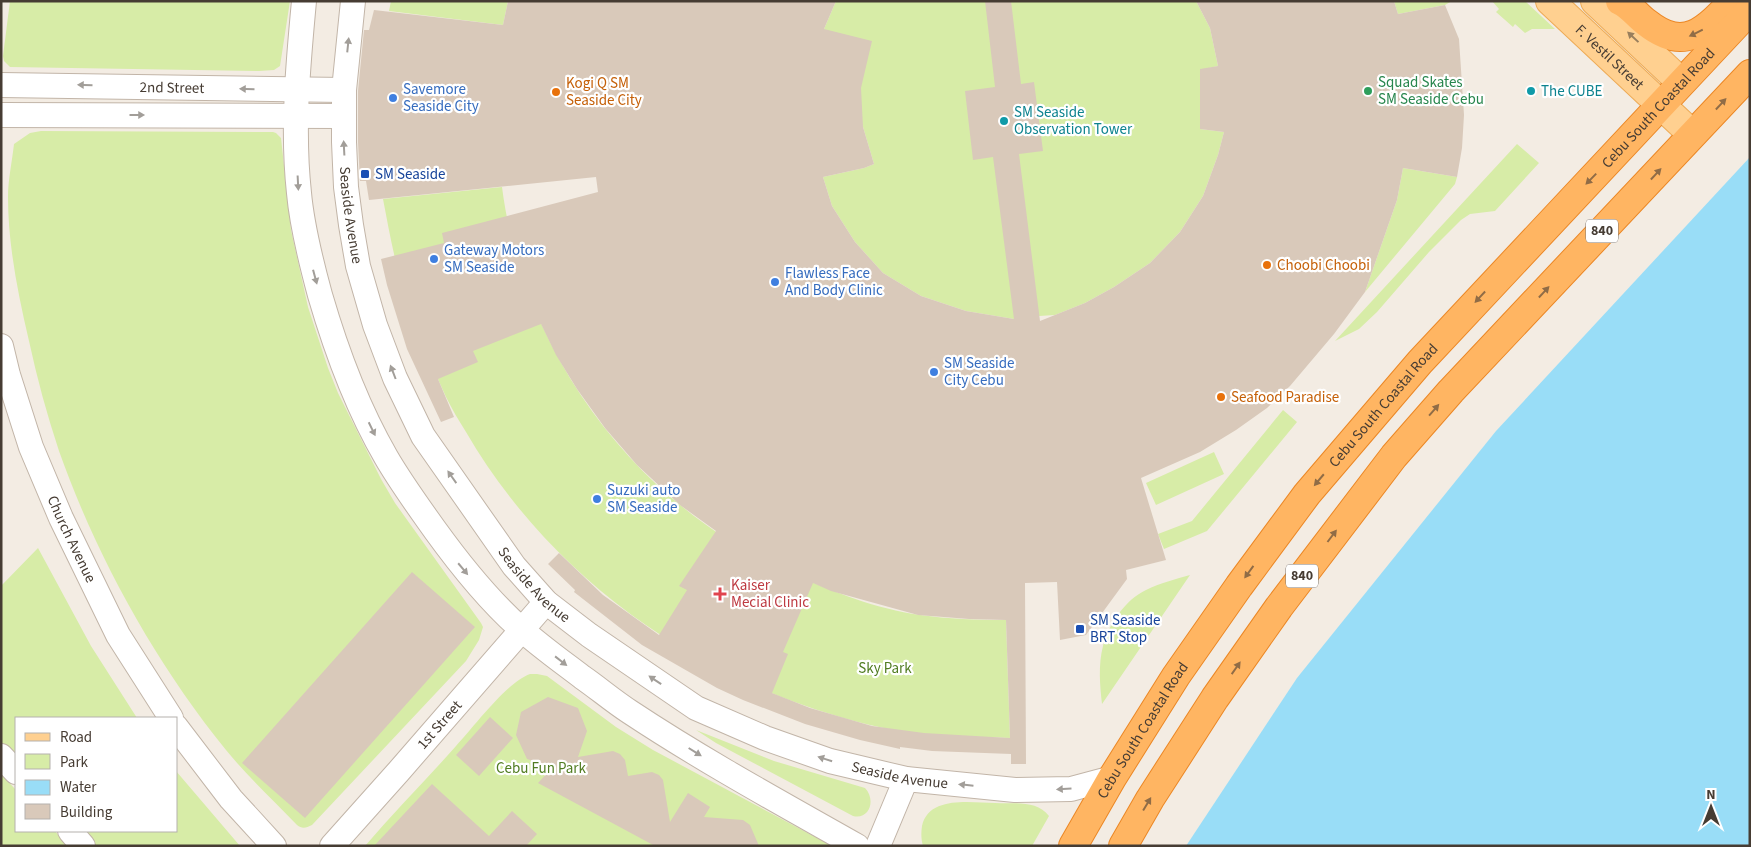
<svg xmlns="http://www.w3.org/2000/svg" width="1751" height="847" font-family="'Source Sans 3',sans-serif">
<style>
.green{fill:#d7eca7}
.water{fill:#99ddf7}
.building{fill:#d9c9ba;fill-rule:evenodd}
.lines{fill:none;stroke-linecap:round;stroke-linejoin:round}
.minor-casing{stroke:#c2b5a8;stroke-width:26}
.major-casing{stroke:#eeab56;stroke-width:30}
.highway-casing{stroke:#eb8725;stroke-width:30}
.minor{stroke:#fff;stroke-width:24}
.major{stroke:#ffd090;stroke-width:28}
.highway{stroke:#ffb562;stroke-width:28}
.oneway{fill:#906c46}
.oneway2{fill:#997f5d}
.oneway3{fill:#a29e99}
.leisure-dot{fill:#2e9e5b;stroke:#fff;stroke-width:2}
.culture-dot{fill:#0f9aa8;stroke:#fff;stroke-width:2}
.food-dot{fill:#e8710a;stroke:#fff;stroke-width:2}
.shop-dot{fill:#3f7fe0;stroke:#fff;stroke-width:2}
.transit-dot{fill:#1a4fb4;stroke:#fff;stroke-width:2}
.health-dot{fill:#e0444e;stroke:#fff;stroke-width:2}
.labels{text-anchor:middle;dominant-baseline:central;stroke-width:4.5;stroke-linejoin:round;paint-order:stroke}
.shield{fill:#fff;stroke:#7e7670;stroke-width:1}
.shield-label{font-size:14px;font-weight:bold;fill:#463c33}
.street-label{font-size:15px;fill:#463c33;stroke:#fff}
.leisure-label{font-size:15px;fill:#27864d;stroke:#fff;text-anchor:start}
.food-label{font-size:15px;fill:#c56008;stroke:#fff;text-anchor:start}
.shop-label{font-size:15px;fill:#366cbe;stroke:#fff;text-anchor:start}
.culture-label{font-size:15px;fill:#0d838f;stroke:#fff;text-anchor:start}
.transit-label{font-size:15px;fill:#164399;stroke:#fff;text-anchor:start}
.health-label{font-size:15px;fill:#be3a42;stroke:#fff;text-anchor:start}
.park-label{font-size:15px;fill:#507c21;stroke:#fff}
</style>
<rect width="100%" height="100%" fill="#f3ece3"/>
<g class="green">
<path d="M 10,1 L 290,1 L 280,66 L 274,70 L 259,71 L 10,67 L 4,61 L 3,56 Z"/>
<path d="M 391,1 L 508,1 L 503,25 L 389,11 Z"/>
<path d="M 836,1 L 1196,1 L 1210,28 L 1218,66 L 1200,70 L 1200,129 L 1224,132 L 1218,155 L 1203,196 L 1180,232 L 1150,263 L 1114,287 L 1085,303 L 1055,315 L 1039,316 L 1014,319 L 966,311 L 921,296 L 883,273 L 855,242 L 832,206 L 823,177 L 864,168 L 874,164 L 863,127 L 824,29 Z"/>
<path d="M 1394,1 L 1452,1 L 1445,5 L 1398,14 Z"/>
<path d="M 1492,1 L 1525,1 L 1555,29 L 1532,29 L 1525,33 L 1515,24 L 1513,27 L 1496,12 L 1499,9 Z"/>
<path d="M 41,131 L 273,132 L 276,133 L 281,138 L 291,230 L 308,307 L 328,368 L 338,393 L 381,479 L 395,503 L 481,623 L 483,627 L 479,640 L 466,661 L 312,825 C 306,828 302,829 297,825 C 273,800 248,777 226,750 C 155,662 97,558 59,451 C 47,415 37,378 29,341 C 18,294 8,245 8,197 C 8,180 12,162 14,144 L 30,133 Z"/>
<path d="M 1517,144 L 1539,163 L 1495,211 L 1470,214 L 1461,220 L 1429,252 L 1377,312 L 1359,329 L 1335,341 Z"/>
<path d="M 1403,168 L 1457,177 L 1455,184 L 1365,292 L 1397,200 Z"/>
<path d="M 502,187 C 520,329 606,462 727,539 C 748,553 772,564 794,574 C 833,592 877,609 920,615 C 948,619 977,620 1006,620 L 1010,738 C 964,736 916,736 870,725 C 703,684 554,583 466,432 C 459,421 452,409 446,397 C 435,374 426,349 417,325 C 412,310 405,294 400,278 C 393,253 388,225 383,199 Z"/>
<path d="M 1283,410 L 1297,422 L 1207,531 L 1164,549 L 1158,534 L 1192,521 Z"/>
<path d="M 1214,452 L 1224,474 L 1156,505 L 1146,483 Z"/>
<path d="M 38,548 L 91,646 L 137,718 L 16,718 L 16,758 L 1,742 L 1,586 Z"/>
<path d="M 1190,575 L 1102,704 C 1100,686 1098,665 1103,646 C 1108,625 1126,599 1146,590 C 1160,583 1176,579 1190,575 Z"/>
<path d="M 530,674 L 537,674 L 547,676 L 616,727 L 653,750 L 832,846 L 365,846 C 394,812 426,780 456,746 C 474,727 506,683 530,674 Z"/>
<path d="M 696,730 L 774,761 L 865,788 C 876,799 870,820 853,816 L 716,743 Z"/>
<path d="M 176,771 L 240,846 L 96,846 L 83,831 L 176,831 Z"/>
<path d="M 1,774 L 16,790 L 16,831 L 55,831 L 67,846 L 1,846 Z"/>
<path d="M 995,803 C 1014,804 1037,800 1049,816 L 1032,846 L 923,846 C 921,839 921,833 922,826 C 929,795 972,803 995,803 Z"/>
</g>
<path class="water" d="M 1750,157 L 1750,846 L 1186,846 L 1297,678 L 1496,431 Z"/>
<g class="building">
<path d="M 508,1 L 836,1 L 824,29 L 872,41 L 861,88 L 863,127 L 874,164 L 864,168 L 823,177 L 832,206 L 855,242 L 883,273 L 921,296 L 966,311 L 1014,319 L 993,157 L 973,160 L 965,91 L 995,87 L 985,1 L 1011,1 L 1021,84 L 1034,82 L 1043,151 L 1019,154 L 1040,321 L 1085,303 L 1114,287 L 1150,263 L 1180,232 L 1203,196 L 1218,155 L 1224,132 L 1200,129 L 1200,69 L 1218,66 L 1210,28 L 1196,1 L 1394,1 L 1398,14 L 1445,5 L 1459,39 L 1464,115 L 1462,148 L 1457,177 L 1403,168 L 1397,200 L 1365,292 L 1334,334 L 1290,386 L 1267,408 L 1236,430 L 1200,452 L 1141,478 L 1166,560 L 1126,570 L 1127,579 L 1086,635 L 1060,640 L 1057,582 L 1025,583 L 1026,764 L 1011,764 L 1011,754 L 932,751 L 900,747 L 900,749 L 860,740 L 805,724 L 743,700 L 717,688 L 642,645 L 574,592 L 575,590 L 548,564 L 559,553 L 603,595 L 659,635 L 687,590 L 679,586 L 716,531 L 680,505 L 637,465 L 605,428 L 577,389 L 556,355 L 541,324 L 473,351 L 478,362 L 438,379 L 454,417 L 441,422 L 407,349 L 387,285 L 381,259 L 444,243 L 442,233 L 598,192 L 596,177 L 369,200 L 366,181 L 360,181 L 358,142 L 358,91 L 364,30 L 369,30 L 374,10 L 503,25 ZM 813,583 L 831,591 L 918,615 L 969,619 L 1006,620 L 1010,738 L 924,733 L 872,726 L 810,708 L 772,693 L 788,654 L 783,652 Z"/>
<path d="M 412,572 L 475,627 L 305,818 L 242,763 Z"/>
<path d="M 548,697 L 578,708 L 587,731 L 578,757 L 613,751 L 620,754 L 625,760 L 628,776 L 652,772 L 659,775 L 663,780 L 670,822 L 688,793 L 710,807 L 704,817 L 743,820 L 750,825 L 759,846 L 655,846 L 538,783 L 553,767 L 527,759 L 516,735 L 521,712 Z"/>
<path d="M 490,717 L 513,738 L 479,776 L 456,755 Z"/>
<path d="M 432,784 L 489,836 L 512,811 L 537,834 L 526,846 L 374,846 Z"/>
</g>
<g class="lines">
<defs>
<g id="minor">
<path d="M 304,1 C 298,65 292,129 299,193 C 302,227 311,262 320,295 C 336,350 357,407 386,457 C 401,483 418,506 435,530 C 461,566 488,600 521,629 C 540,646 561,661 582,677 C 598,688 613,701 630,712 C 704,761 781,803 857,846"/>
<path id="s1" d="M 353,1 L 344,90 L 344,142 L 346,187 L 351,225 L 358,266 L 375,325 L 395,378 L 423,436 L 514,566 L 546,602 L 589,635 L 696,708 L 765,738 L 830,761 L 906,779 L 1015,790 L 1071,789 L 1112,778"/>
<path id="s2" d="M 1,85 L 344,90"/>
<path d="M 1,115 L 344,116"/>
<path id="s3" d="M 1,346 L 8,375 L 31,447 L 61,518 L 118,635 L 171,718"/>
<path d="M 176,727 L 231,799 L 274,846"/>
<path d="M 1,756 L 16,772"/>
<path d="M 70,831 L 83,846"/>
<path id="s4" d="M 332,846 L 399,771 L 546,602"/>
<path d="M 878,846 L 906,779"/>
</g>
<g id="major">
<path id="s5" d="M 1550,1 L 1692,134"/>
<path d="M 1595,1 L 1681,82"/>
</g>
<g id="highway">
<path d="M 1620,1 C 1631,6 1637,16 1647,23 C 1685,53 1706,30 1733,1"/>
<path id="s6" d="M 1073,846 L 1112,778 L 1176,676 L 1239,586 L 1307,494 L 1420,362 L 1750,10"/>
<path d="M 1123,846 L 1150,799 L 1215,698 L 1279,607 L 1394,456 L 1451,391 L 1750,74"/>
</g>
</defs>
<use href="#minor" class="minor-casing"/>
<use href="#major" class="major-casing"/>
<use href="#highway" class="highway-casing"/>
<use href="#minor" class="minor"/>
<use href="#major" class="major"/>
<use href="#highway" class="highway"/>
</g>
<defs><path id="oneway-solid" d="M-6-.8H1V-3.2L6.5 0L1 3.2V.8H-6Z" transform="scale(1.25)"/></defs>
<g class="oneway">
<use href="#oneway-solid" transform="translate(1696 33) rotate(154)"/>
<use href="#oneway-solid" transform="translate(1721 104) rotate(-47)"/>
<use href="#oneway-solid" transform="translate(1656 174) rotate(-47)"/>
<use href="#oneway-solid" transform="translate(1591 179) rotate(134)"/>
<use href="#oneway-solid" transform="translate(1544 292) rotate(-47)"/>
<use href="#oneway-solid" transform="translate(1480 297) rotate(133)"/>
<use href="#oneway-solid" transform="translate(1434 410) rotate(-49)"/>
<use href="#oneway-solid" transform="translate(1319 480) rotate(130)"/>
<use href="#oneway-solid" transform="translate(1332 536) rotate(-53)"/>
<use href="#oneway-solid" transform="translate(1249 572) rotate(126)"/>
<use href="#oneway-solid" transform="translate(1236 668) rotate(-55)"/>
<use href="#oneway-solid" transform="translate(1147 804) rotate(-59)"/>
</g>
<use class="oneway2" href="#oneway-solid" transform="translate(1633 37) rotate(-137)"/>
<g class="oneway3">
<use href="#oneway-solid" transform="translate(348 45) rotate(-84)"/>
<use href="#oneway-solid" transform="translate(85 85) rotate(-179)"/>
<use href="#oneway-solid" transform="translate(247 89) rotate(-179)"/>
<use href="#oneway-solid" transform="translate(137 115)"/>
<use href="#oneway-solid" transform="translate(344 148) rotate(-93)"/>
<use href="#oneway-solid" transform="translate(298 183) rotate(87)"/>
<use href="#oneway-solid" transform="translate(315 277) rotate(75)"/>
<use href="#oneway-solid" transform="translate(393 372) rotate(-111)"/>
<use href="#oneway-solid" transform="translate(372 429) rotate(64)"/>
<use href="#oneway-solid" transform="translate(452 477) rotate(-125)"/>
<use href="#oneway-solid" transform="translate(463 569) rotate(50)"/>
<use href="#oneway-solid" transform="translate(561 661) rotate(38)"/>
<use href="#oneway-solid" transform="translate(655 680) rotate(-146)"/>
<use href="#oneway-solid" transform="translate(695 752) rotate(32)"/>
<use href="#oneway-solid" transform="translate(825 759) rotate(-162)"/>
<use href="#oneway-solid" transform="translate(966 785) rotate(-174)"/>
<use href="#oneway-solid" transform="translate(1064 789) rotate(177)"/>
</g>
<circle class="leisure-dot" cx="1368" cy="91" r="5"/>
<g class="culture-dot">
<circle cx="1531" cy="91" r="5"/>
<circle cx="1004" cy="121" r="5"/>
</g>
<g class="food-dot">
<circle cx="556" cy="92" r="5"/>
<circle cx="1267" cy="265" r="5"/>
<circle cx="1221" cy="397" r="5"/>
</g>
<g class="shop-dot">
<circle cx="393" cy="98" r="5"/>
<circle cx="434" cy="259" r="5"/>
<circle cx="775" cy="282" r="5"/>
<circle cx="934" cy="372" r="5"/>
<circle cx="597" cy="499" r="5"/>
</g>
<g class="transit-dot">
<rect x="360" y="169" width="10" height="10" rx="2.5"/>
<rect x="1075" y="624" width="10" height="10" rx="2.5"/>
</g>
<path class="health-dot" d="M717.5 586.5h5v5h5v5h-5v5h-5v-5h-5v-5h5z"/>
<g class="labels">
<g class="shield">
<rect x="1586" y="219.5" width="32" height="23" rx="4"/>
<rect x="1286" y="564.5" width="32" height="23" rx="4"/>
</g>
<g class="shield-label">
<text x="1602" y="231">840</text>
<text x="1302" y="576">840</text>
</g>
<g class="street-label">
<text stroke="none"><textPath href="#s5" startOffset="82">F. Vestil Street</textPath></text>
<text stroke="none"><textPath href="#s2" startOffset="171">2nd Street</textPath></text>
<text stroke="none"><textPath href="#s6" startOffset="945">Cebu South Coastal Road</textPath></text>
<text stroke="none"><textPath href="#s1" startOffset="215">Seaside Avenue</textPath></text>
<text stroke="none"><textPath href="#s6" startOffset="540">Cebu South Coastal Road</textPath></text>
<text stroke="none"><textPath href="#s3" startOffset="206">Church Avenue</textPath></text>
<text stroke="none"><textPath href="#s1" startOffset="635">Seaside Avenue</textPath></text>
<text stroke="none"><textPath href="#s4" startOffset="162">1st Street</textPath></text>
<text stroke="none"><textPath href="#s6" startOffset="135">Cebu South Coastal Road</textPath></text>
<text stroke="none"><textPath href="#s1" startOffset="1055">Seaside Avenue</textPath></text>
</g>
<g class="leisure-label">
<text x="1378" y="82">Squad Skates<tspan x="1378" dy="17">SM Seaside Cebu</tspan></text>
</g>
<g class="food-label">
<text x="566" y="83">Kogi Q SM<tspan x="566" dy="17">Seaside City</tspan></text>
<text x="1277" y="265">Choobi Choobi</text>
<text x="1231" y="397">Seafood Paradise</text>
</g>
<g class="shop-label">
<text x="403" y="89">Savemore<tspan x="403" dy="17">Seaside City</tspan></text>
<text x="444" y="250">Gateway Motors<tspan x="444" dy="17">SM Seaside</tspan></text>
<text x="785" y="273">Flawless Face<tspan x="785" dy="17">And Body Clinic</tspan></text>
<text x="944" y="363">SM Seaside<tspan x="944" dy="17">City Cebu</tspan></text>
<text x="607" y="490">Suzuki auto<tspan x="607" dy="17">SM Seaside</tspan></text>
</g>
<g class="culture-label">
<text x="1541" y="91">The CUBE</text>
<text x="1014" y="112">SM Seaside<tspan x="1014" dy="17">Observation Tower</tspan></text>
</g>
<g class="transit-label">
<text x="375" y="174">SM Seaside</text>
<text x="1090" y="620">SM Seaside<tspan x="1090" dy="17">BRT Stop</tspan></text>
</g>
<g class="health-label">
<text x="731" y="585">Kaiser<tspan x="731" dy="17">Mecial Clinic</tspan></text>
</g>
<g class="park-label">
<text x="885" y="668">Sky Park</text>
<text x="541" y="768">Cebu Fun Park</text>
</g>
</g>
<rect width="1751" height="847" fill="none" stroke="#463c33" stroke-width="5"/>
<rect x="15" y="717" width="162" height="115" fill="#ffffff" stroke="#b5b1ad"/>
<rect x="25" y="733" width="25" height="8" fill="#ffd090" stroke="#b5b1ad"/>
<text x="60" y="742" font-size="15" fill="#463c33">Road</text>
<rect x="25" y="754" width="25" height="15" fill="#d7eca7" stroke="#b5b1ad"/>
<text x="60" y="767" font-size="15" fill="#463c33">Park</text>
<rect x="25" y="780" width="25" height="15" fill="#99ddf7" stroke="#b5b1ad"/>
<text x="60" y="792" font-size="15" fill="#463c33">Water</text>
<rect x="25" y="804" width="25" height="15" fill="#d9c9ba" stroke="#b5b1ad"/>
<text x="60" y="817" font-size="15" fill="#463c33">Building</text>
<g transform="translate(1711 807)" stroke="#ffffff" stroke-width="4" paint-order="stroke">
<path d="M0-4L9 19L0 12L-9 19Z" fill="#463c33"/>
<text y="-8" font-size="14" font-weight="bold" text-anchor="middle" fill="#463c33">N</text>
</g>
</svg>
